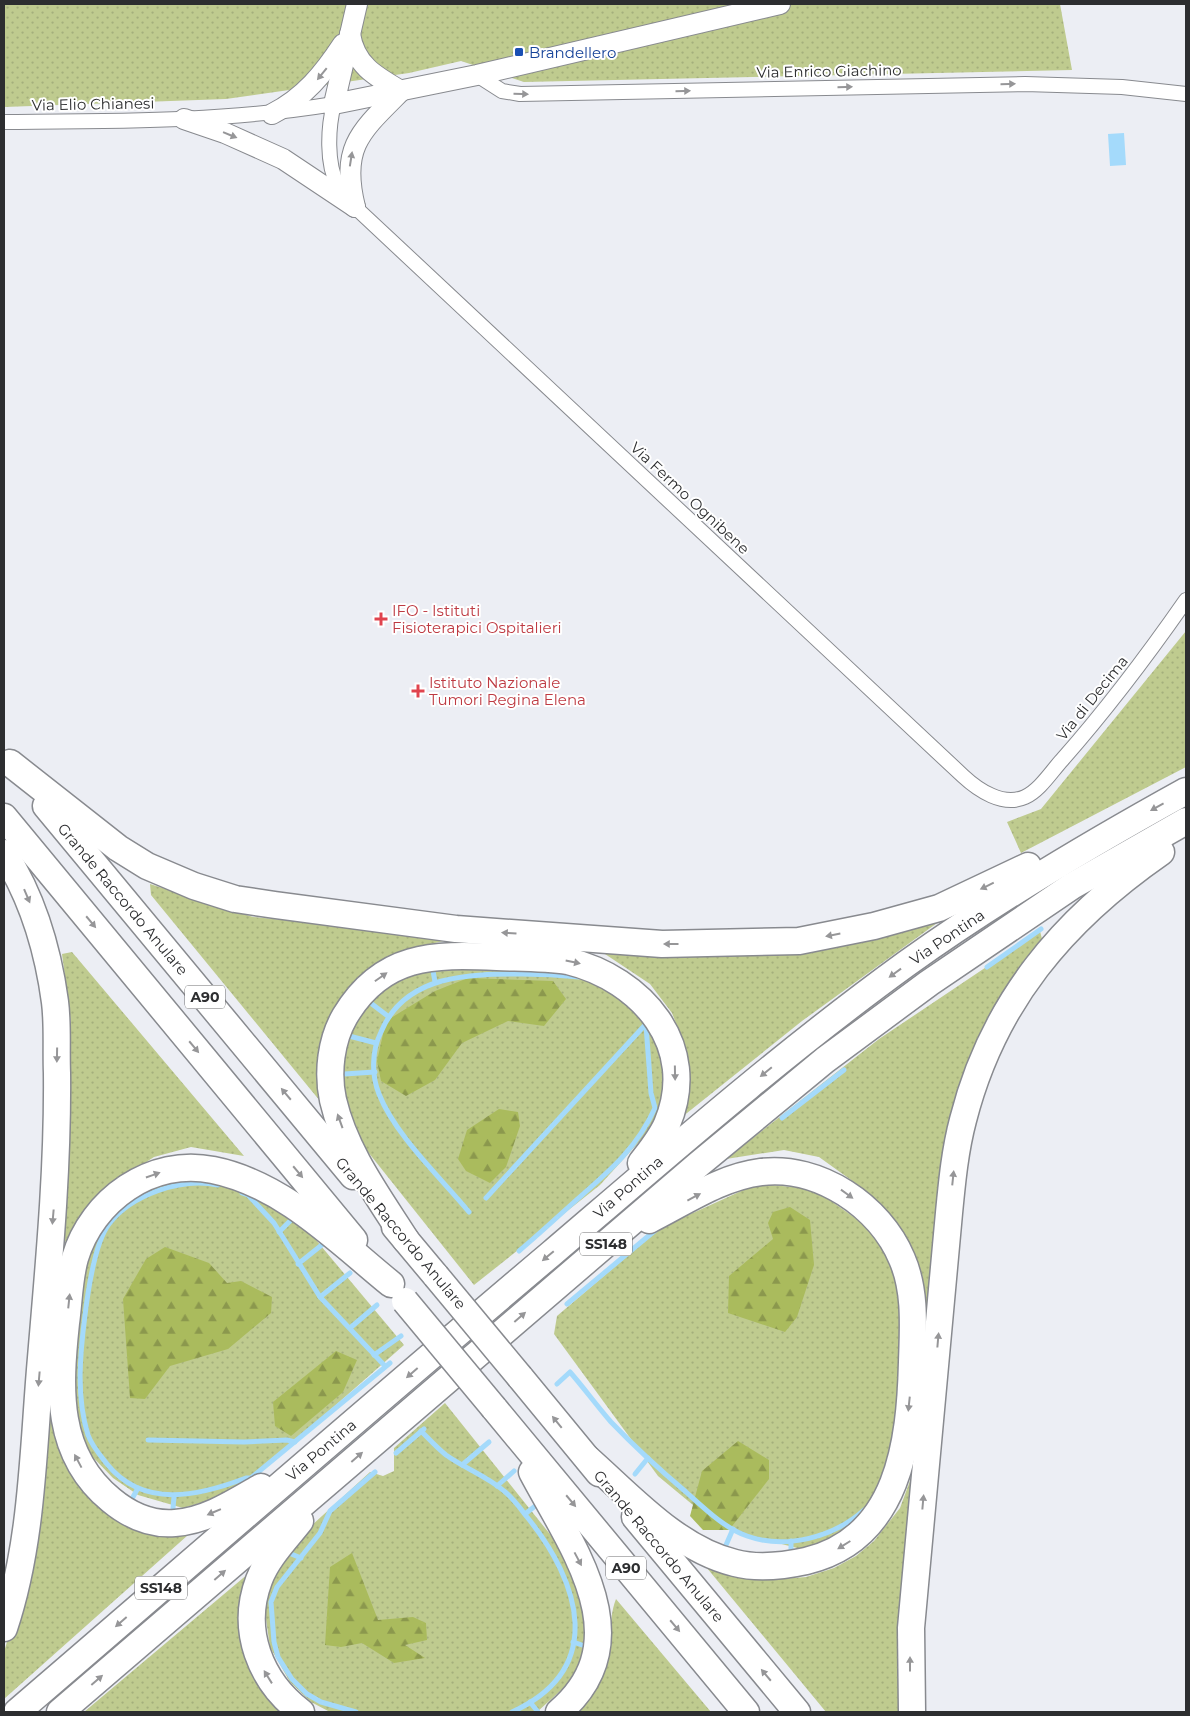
<svg xmlns="http://www.w3.org/2000/svg" width="1190" height="1716" font-family="Montserrat,sans-serif">
<style>
.grass{fill:url(#grass-dots)}
.forest{fill:url(#forest-firs)}
.water{fill:#a4dafb}
.lines{fill:none;stroke-linecap:round;stroke-linejoin:round}
.stream{stroke:#a4dafb;stroke-width:5}
.street-casing{stroke:#888a8f;stroke-width:16}
.secondary-casing{stroke:#888a8f;stroke-width:22}
.highway-casing{stroke:#888a8f;stroke-width:29}
.street{stroke:#fff;stroke-width:14}
.secondary{stroke:#fff;stroke-width:20}
.highway{stroke:#fff;stroke-width:26}
.highway-bridge-casing{stroke:#888a8f;stroke-width:29;stroke-linecap:butt}
.highway-bridge{stroke:#fff;stroke-width:26}
.oneway{fill:#969698}
.transit-dot{fill:#1a4fb4;stroke:#fff;stroke-width:2}
.health-dot{fill:#e0444e;stroke:#fff;stroke-width:2}
.labels{text-anchor:middle;dominant-baseline:central;stroke-width:4;stroke-linejoin:round;paint-order:stroke}
.shield{fill:#fff;stroke:#6c6d6e;stroke-width:1}
.shield-label{font-size:14px;font-weight:bold;fill:#2d2e30}
.transit-label{font-size:15px;fill:#164399;stroke:#fff;text-anchor:start}
.street-label{font-size:15px;fill:#2d2e30;stroke:#fff}
.health-label{font-size:15px;fill:#be3a42;stroke:#fff;text-anchor:start}
</style>
<defs>
<pattern id="grass-dots" width="8" height="8" patternUnits="userSpaceOnUse" patternTransform="scale(1.25)"><rect width="8" height="8" fill="#bfcb8f"/><path d="M2 2h.1M6 6h.1" fill="none" stroke="#a4af7c" stroke-width="1.8" stroke-linecap="round"/></pattern>
<pattern id="forest-firs" width="22" height="20" patternUnits="userSpaceOnUse" patternTransform="scale(1.25)"><rect width="22" height="20" fill="#aabb5d"/><path d="M5 1l3.5 6h-7zM16 11l3.5 6h-7z" fill="#8b984d"/></pattern>
</defs>
<rect width="100%" height="100%" fill="#eceef4"/>
<g class="grass">
<path d="M 4,4 L 1060,4 L 1072,70 L 524,82 L 461,61 L 409,73 L 226,99 L 4,107 Z"/>
<path d="M 1186,631 L 1186,767 L 1021,853 L 1007,822 L 1041,809 Z"/>
<path d="M 150,884 L 253,917 L 457,938 L 417,947 L 373,971 L 320,1101 L 151,895 Z"/>
<path d="M 955,910 L 802,1021 L 672,1125 L 687,1073 L 684,1044 L 672,1013 L 650,984 L 596,948 L 707,955 Z"/>
<path d="M 1040,931 L 1043,943 L 1000,1003 L 928,1328 L 922,1274 L 899,1225 L 858,1185 L 819,1157 L 784,1150 L 726,1159 L 879,1039 Z"/>
<path d="M 72,952 L 244,1156 L 191,1147 L 154,1157 L 114,1183 L 83,1215 L 66,1242 L 61,1236 L 70,1132 L 71,1022 L 62,954 Z"/>
<path d="M 448,962 L 577,971 L 651,1018 L 668,1062 L 661,1104 L 648,1132 L 600,1185 L 474,1285 L 364,1147 L 342,1089 L 342,1058 L 356,1021 L 379,994 L 405,972 Z"/>
<path d="M 180,1174 L 264,1196 L 311,1234 L 404,1345 L 237,1492 L 183,1508 L 138,1495 L 113,1478 L 82,1446 L 66,1397 L 81,1258 L 120,1198 Z"/>
<path d="M 771,1185 L 814,1189 L 868,1227 L 892,1258 L 909,1323 L 885,1495 L 839,1540 L 801,1549 L 738,1533 L 699,1510 L 658,1476 L 554,1334 L 557,1316 L 660,1228 L 750,1187 Z"/>
<path d="M 49,1396 L 86,1490 L 197,1527 L 4,1699 L 4,1652 L 20,1598 Z"/>
<path d="M 445,1403 L 573,1563 L 586,1598 L 587,1648 L 568,1684 L 537,1712 L 330,1712 L 311,1702 L 290,1682 L 270,1647 L 265,1612 L 270,1578 L 298,1538 L 370,1472 L 383,1476 L 394,1471 L 394,1448 Z"/>
<path d="M 918,1459 L 904,1712 L 826,1712 L 697,1556 L 770,1580 L 806,1577 L 834,1568 L 856,1556 L 874,1541 L 900,1508 Z"/>
<path d="M 255,1568 L 246,1606 L 293,1712 L 84,1712 Z"/>
<path d="M 616,1599 L 711,1712 L 571,1712 C 583,1703 602,1680 607,1666 C 614,1647 607,1621 616,1599 Z"/>
</g>
<g class="forest">
<path d="M 468,978 L 553,981 L 566,999 L 544,1026 L 508,1021 L 462,1043 L 435,1080 L 406,1096 L 381,1081 L 377,1061 L 386,1021 L 435,991 Z"/>
<path d="M 499,1109 L 518,1112 L 520,1126 L 506,1167 L 490,1183 L 466,1171 L 458,1159 L 467,1130 Z"/>
<path d="M 790,1207 L 810,1220 L 814,1265 L 797,1317 L 785,1332 L 728,1313 L 729,1276 L 773,1239 L 768,1223 L 773,1212 Z"/>
<path d="M 165,1247 L 209,1263 L 227,1283 L 241,1281 L 272,1297 L 271,1313 L 228,1349 L 170,1366 L 145,1399 L 130,1398 L 123,1299 L 146,1259 Z"/>
<path d="M 336,1351 L 357,1360 L 343,1392 L 291,1436 L 275,1426 L 273,1402 Z"/>
<path d="M 738,1441 L 769,1460 L 769,1479 L 729,1530 L 703,1530 L 690,1516 L 702,1471 Z"/>
<path d="M 352,1553 L 378,1620 L 413,1617 L 426,1623 L 427,1640 L 405,1645 L 425,1658 L 394,1663 L 362,1643 L 341,1647 L 325,1645 L 330,1567 Z"/>
</g>
<path class="water" d="M 1124,133 L 1126,165 L 1110,166 L 1108,134 Z"/>
<g class="lines">
<g class="stream">
<path d="M 432,965 L 435,982"/>
<path d="M 987,967 L 1041,929"/>
<path d="M 368,1001 L 389,1017"/>
<path d="M 349,1036 L 376,1043"/>
<path d="M 344,1074 L 375,1072"/>
<path d="M 782,1118 L 844,1070"/>
<path d="M 218,1185 C 181,1177 131,1195 109,1224 C 95,1242 88,1291 85,1315 C 80,1354 76,1397 88,1435 C 92,1446 100,1455 107,1464 C 143,1509 199,1496 246,1478 L 251,1478 L 390,1363"/>
<path d="M 242,1193 L 248,1195 L 274,1223 L 320,1297 L 385,1366"/>
<path d="M 486,1198 L 645,1025"/>
<path d="M 469,1212 C 441,1178 395,1135 379,1094 C 371,1074 372,1050 381,1032 C 405,974 470,974 522,974 C 542,974 560,975 579,977"/>
<path d="M 279,1232 L 295,1216"/>
<path d="M 519,1251 C 538,1235 555,1219 573,1203 C 607,1173 636,1150 655,1108 L 651,1093 L 646,1025"/>
<path d="M 298,1264 L 323,1244"/>
<path d="M 320,1297 L 350,1273"/>
<path d="M 567,1304 L 658,1228"/>
<path d="M 350,1328 L 377,1305"/>
<path d="M 374,1355 L 401,1336"/>
<path d="M 557,1384 L 570,1372 C 584,1388 597,1406 611,1422 C 635,1447 660,1470 686,1492 C 704,1508 724,1528 747,1536 C 786,1550 834,1537 864,1510"/>
<path d="M 421,1431 C 429,1439 437,1448 446,1455 C 464,1468 487,1476 504,1491 C 513,1498 520,1508 527,1517 C 580,1582 607,1669 512,1712"/>
<path d="M 148,1440 L 244,1442 L 287,1440 L 295,1442"/>
<path d="M 396,1453 L 424,1429"/>
<path d="M 462,1465 L 489,1442"/>
<path d="M 635,1474 L 648,1458"/>
<path d="M 497,1486 L 514,1471"/>
<path d="M 133,1497 L 138,1488"/>
<path d="M 173,1508 L 174,1497"/>
<path d="M 525,1514 L 539,1503"/>
<path d="M 791,1541 L 791,1553"/>
<path d="M 726,1545 L 733,1529"/>
<path d="M 284,1551 L 301,1558"/>
<path d="M 573,1642 L 588,1647"/>
<path d="M 530,1702 L 538,1712"/>
<path d="M 356,1712 L 321,1702 L 307,1694 L 292,1679 L 278,1657 L 274,1642 L 271,1602 L 277,1587 L 320,1533 L 330,1511 L 375,1472"/>
</g>
<defs>
<g id="street">
<path d="M 477,75 L 502,91 L 520,94 L 1025,84 L 1122,87 L 1186,94"/>
<path d="M 4,122 C 115,121 225,122 334,104 C 328,127 326,164 338,186 C 342,193 349,200 355,207 L 963,776 C 978,790 1003,807 1025,797 C 1040,790 1051,772 1062,760 C 1107,709 1147,656 1186,600"/>
</g>
<g id="secondary">
<path d="M 357,4 L 334,104 L 477,75 L 780,4"/>
<path d="M 350,34 C 355,65 375,76 401,91"/>
<path d="M 272,114 C 304,98 324,73 343,44"/>
<path d="M 184,119 L 225,133 L 283,159 L 355,207"/>
<path d="M 355,207 C 340,147 361,131 401,91"/>
</g>
<g id="highway">
<path d="M 10,763 L 118,848 L 147,866 L 194,886 L 235,899 L 275,905 L 456,929 L 662,944 L 799,941 L 874,926 L 939,908 L 1028,866"/>
<path d="M 46,806 L 353,1176"/>
<path d="M 4,817 L 354,1240"/>
<path d="M 4,853 C 32,897 48,950 55,1002 C 58,1025 56,1049 57,1073 C 58,1168 49,1263 41,1358 C 33,1447 33,1542 4,1628"/>
<path d="M 395,1227 L 436,1276"/>
<path d="M 406,1240 C 378,1196 345,1152 333,1100 C 327,1072 331,1040 345,1016 C 382,954 433,954 497,957 C 521,958 545,958 568,961 C 642,979 700,1046 667,1124 C 661,1138 651,1150 641,1163"/>
<path d="M 520,1377 L 599,1473"/>
<path d="M 494,1408 L 746,1712"/>
<path d="M 588,1459 C 631,1497 677,1549 735,1563 C 758,1569 783,1566 806,1561 C 899,1539 910,1442 912,1362 C 913,1328 916,1291 902,1259 C 880,1206 819,1165 761,1172 C 721,1177 685,1202 649,1220"/>
<path d="M 532,1472 C 571,1546 643,1640 559,1712"/>
<path d="M 261,1487 C 235,1502 206,1521 175,1523 C 151,1525 129,1515 111,1500 C 55,1454 59,1389 66,1323 C 69,1302 69,1279 75,1258 C 92,1200 152,1157 213,1170 C 283,1184 338,1241 391,1284"/>
<path d="M 635,1517 L 797,1712"/>
<path d="M 300,1521 C 286,1539 267,1558 259,1580 C 240,1630 260,1681 301,1712"/>
<path d="M 17,1712 C 195,1559 372,1405 552,1253 C 668,1154 782,1054 906,964 C 995,900 1090,844 1186,791"/>
<path d="M 60,1712 L 699,1164 L 825,1060 L 929,983 L 1072,886 L 1186,821"/>
<path d="M 912,1712 L 911,1628 L 949,1213 C 952,1182 955,1150 963,1120 C 993,1002 1063,920 1161,852"/>
</g>
</defs>
<use href="#street" class="street-casing"/>
<use href="#secondary" class="secondary-casing"/>
<use href="#highway" class="highway-casing"/>
<use href="#street" class="street"/>
<use href="#secondary" class="secondary"/>
<use href="#highway" class="highway"/>
<defs>
<g id="highway-bridge">
<path d="M 436,1276 L 520,1377"/>
<path d="M 405,1301 L 494,1408"/>
</g>
</defs>
<use href="#highway-bridge" class="highway-bridge-casing"/>
<use href="#highway-bridge" class="highway-bridge"/>
</g>
<defs><path id="oneway-solid" d="M-6-.8H1V-3.2L6.5 0L1 3.2V.8H-6Z" transform="scale(1.25)"/></defs>
<g class="oneway">
<use href="#oneway-solid" transform="translate(322 74) rotate(129)"/>
<use href="#oneway-solid" transform="translate(1008 84) rotate(-1)"/>
<use href="#oneway-solid" transform="translate(845 87) rotate(-1)"/>
<use href="#oneway-solid" transform="translate(683 91) rotate(-1)"/>
<use href="#oneway-solid" transform="translate(521 94) rotate(2)"/>
<use href="#oneway-solid" transform="translate(230 135) rotate(22)"/>
<use href="#oneway-solid" transform="translate(351 159) rotate(-81)"/>
<use href="#oneway-solid" transform="translate(1157 807) rotate(151)"/>
<use href="#oneway-solid" transform="translate(987 886) rotate(154)"/>
<use href="#oneway-solid" transform="translate(27 896) rotate(67)"/>
<use href="#oneway-solid" transform="translate(91 922) rotate(50)"/>
<use href="#oneway-solid" transform="translate(509 933) rotate(-176)"/>
<use href="#oneway-solid" transform="translate(833 935) rotate(169)"/>
<use href="#oneway-solid" transform="translate(671 944) rotate(180)"/>
<use href="#oneway-solid" transform="translate(573 962) rotate(12)"/>
<use href="#oneway-solid" transform="translate(895 973) rotate(144)"/>
<use href="#oneway-solid" transform="translate(381 977) rotate(-35)"/>
<use href="#oneway-solid" transform="translate(194 1047) rotate(50)"/>
<use href="#oneway-solid" transform="translate(57 1055) rotate(91)"/>
<use href="#oneway-solid" transform="translate(766 1072) rotate(141)"/>
<use href="#oneway-solid" transform="translate(675 1073) rotate(89)"/>
<use href="#oneway-solid" transform="translate(286 1094) rotate(-130)"/>
<use href="#oneway-solid" transform="translate(340 1121) rotate(-110)"/>
<use href="#oneway-solid" transform="translate(298 1172) rotate(50)"/>
<use href="#oneway-solid" transform="translate(153 1175) rotate(-19)"/>
<use href="#oneway-solid" transform="translate(953 1178) rotate(-84)"/>
<use href="#oneway-solid" transform="translate(847 1194) rotate(36)"/>
<use href="#oneway-solid" transform="translate(694 1197) rotate(-28)"/>
<use href="#oneway-solid" transform="translate(53 1217) rotate(95)"/>
<use href="#oneway-solid" transform="translate(548 1256) rotate(140)"/>
<use href="#oneway-solid" transform="translate(69 1301) rotate(-84)"/>
<use href="#oneway-solid" transform="translate(520 1317) rotate(-41)"/>
<use href="#oneway-solid" transform="translate(938 1340) rotate(-85)"/>
<use href="#oneway-solid" transform="translate(412 1373) rotate(139)"/>
<use href="#oneway-solid" transform="translate(39 1379) rotate(95)"/>
<use href="#oneway-solid" transform="translate(909 1404) rotate(96)"/>
<use href="#oneway-solid" transform="translate(557 1422) rotate(-129)"/>
<use href="#oneway-solid" transform="translate(357 1457) rotate(-41)"/>
<use href="#oneway-solid" transform="translate(78 1461) rotate(-118)"/>
<use href="#oneway-solid" transform="translate(571 1501) rotate(50)"/>
<use href="#oneway-solid" transform="translate(923 1502) rotate(-85)"/>
<use href="#oneway-solid" transform="translate(214 1512) rotate(157)"/>
<use href="#oneway-solid" transform="translate(844 1545) rotate(148)"/>
<use href="#oneway-solid" transform="translate(578 1559) rotate(62)"/>
<use href="#oneway-solid" transform="translate(220 1575) rotate(-41)"/>
<use href="#oneway-solid" transform="translate(121 1622) rotate(139)"/>
<use href="#oneway-solid" transform="translate(675 1626) rotate(50)"/>
<use href="#oneway-solid" transform="translate(910 1664) rotate(-90)"/>
<use href="#oneway-solid" transform="translate(766 1675) rotate(-130)"/>
<use href="#oneway-solid" transform="translate(268 1677) rotate(-122)"/>
<use href="#oneway-solid" transform="translate(97 1680) rotate(-41)"/>
</g>
<rect class="transit-dot" x="514" y="47" width="10" height="10" rx="2.5"/>
<g class="health-dot">
<path d="M378.5 611.5h5v5h5v5h-5v5h-5v-5h-5v-5h5z"/>
<path d="M415.5 683.5h5v5h5v5h-5v5h-5v-5h-5v-5h5z"/>
</g>
<g class="labels">
<g class="shield">
<rect x="185" y="985.5" width="40" height="23" rx="4"/>
<rect x="580" y="1232.5" width="52" height="23" rx="4"/>
<rect x="606" y="1556.5" width="40" height="23" rx="4"/>
<rect x="135" y="1576.5" width="52" height="23" rx="4"/>
</g>
<g class="shield-label">
<text x="205" y="997">A90</text>
<text x="606" y="1244">SS148</text>
<text x="626" y="1568">A90</text>
<text x="161" y="1588">SS148</text>
</g>
<g class="transit-label">
<text x="529" y="52">Brandellero</text>
</g>
<g class="street-label">
<text transform="translate(829 71) rotate(-1)">Via Enrico Giachino</text>
<text transform="translate(93 104) rotate(-1)">Via Elio Chianesi</text>
<text transform="translate(690 498) rotate(43)">Via Fermo Ognibene</text>
<text transform="translate(1092 698) rotate(-51)">Via di Decima</text>
<text transform="translate(123 899) rotate(50)">Grande Raccordo Anulare</text>
<text transform="translate(947 937) rotate(-34)">Via Pontina</text>
<text transform="translate(628 1187) rotate(-41)">Via Pontina</text>
<text transform="translate(401 1233) rotate(50)">Grande Raccordo Anulare</text>
<text transform="translate(321 1450) rotate(-40)">Via Pontina</text>
<text transform="translate(659 1546) rotate(50)">Grande Raccordo Anulare</text>
</g>
<g class="health-label">
<text x="392" y="610">IFO - Istituti<tspan x="392" dy="17">Fisioterapici Ospitalieri</tspan></text>
<text x="429" y="682">Istituto Nazionale<tspan x="429" dy="17">Tumori Regina Elena</tspan></text>
</g>
</g>
<rect width="1190" height="1716" fill="none" stroke="#2d2e30" stroke-width="10"/>
</svg>
